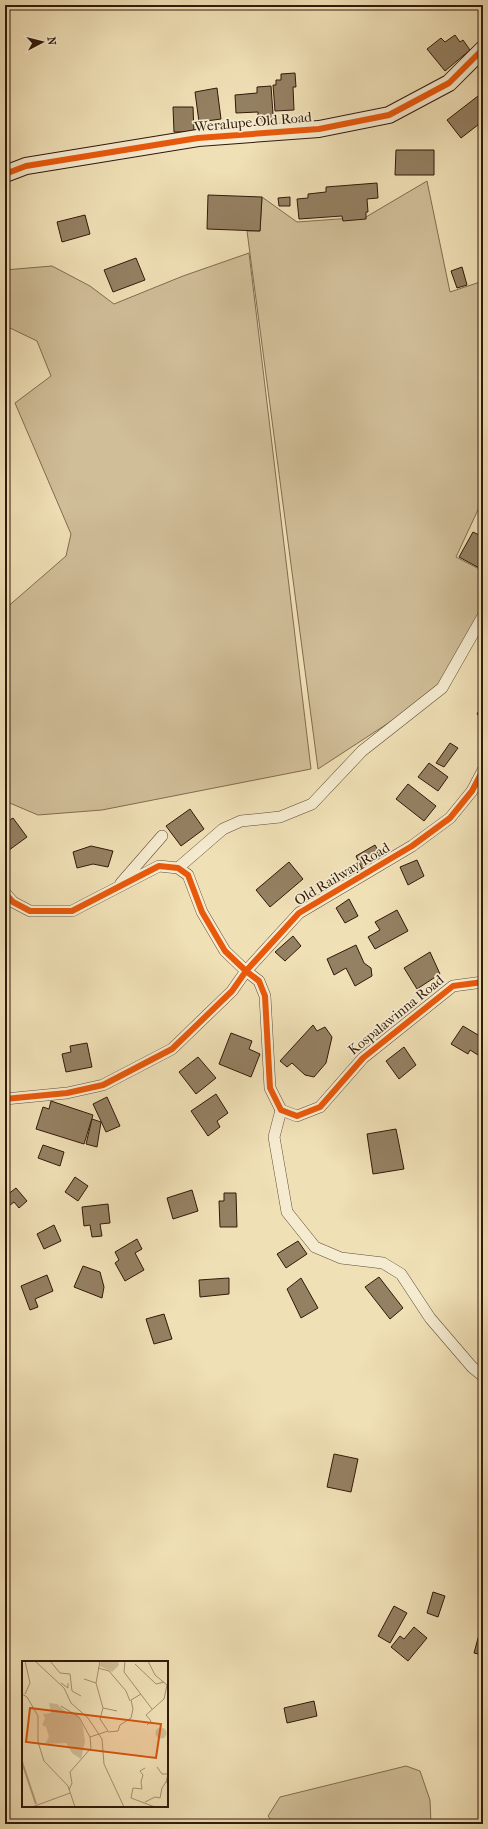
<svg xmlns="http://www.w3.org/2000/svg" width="488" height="1829" font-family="'IM FELL French Canon',serif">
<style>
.green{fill:#d0be98;stroke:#806c50}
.building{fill:#948062;stroke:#311908}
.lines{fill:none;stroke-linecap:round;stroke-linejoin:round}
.street-casing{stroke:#614b34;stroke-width:12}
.secondary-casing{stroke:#311908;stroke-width:18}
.street{stroke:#f5ebd0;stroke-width:11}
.secondary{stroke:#f5ebd0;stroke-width:16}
.cycleway-casing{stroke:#f5ebd0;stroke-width:8}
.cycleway{stroke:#e8590c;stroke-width:6}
.labels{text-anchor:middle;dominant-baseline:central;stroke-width:3.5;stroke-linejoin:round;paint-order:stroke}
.street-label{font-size:14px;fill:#311908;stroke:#f5ebd0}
.inset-river{fill:none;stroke:#af9c7b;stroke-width:2}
.inset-road{fill:none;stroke:#a49070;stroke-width:1}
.view{fill:#d6530c;fill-opacity:0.15;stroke:#d6530c;stroke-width:2}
.inset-edge{fill:none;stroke:#311908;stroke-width:2}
</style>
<rect width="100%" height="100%" fill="#f0e0b6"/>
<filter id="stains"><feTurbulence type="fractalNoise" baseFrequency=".005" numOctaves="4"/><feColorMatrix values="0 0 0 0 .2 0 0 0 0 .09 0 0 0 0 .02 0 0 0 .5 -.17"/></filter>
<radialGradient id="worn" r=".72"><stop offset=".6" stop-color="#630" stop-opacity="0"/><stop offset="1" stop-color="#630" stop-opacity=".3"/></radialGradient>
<g class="green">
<path d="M 427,181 L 450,292 L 483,281 L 483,499 L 456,557 L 483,571 L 483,616 L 442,688 L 318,769 L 247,231 L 260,231 L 262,197 L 297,222 L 366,217 Z"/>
<path d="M 249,253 L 311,769 L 102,810 L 38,815 L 5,801 L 5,609 L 66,556 L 71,534 L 15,403 L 51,376 L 37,341 L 8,327 L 5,323 L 5,270 L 52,266 L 90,286 L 114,304 L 183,276 Z"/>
<path d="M 406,1766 L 420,1771 L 430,1800 L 431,1824 L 274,1824 L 268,1816 L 280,1797 Z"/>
</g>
<g class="building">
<path d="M 455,35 L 460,42 L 463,40 L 470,50 L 445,71 L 427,49 L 441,38 L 445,42 Z"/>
<path d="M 295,73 L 296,87 L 293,87 L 294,110 L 275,111 L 273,85 L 276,85 L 276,80 L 281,80 L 281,74 Z"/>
<path d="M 271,86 L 274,128 L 263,129 L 262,118 L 258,119 L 258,112 L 236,113 L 235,95 L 257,93 L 257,87 Z"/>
<path d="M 217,88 L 221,119 L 199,122 L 195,92 Z"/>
<path d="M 478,96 L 483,102 L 483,121 L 461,138 L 447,120 Z"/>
<path d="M 173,107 L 193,107 L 194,132 L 174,132 Z"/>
<path d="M 396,150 L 434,150 L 434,175 L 395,175 Z"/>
<path d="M 377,183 L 378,198 L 367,199 L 368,212 L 366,212 L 366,219 L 343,221 L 342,216 L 299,219 L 297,199 L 308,198 L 308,194 L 326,192 L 326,187 Z"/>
<path d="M 208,195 L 262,197 L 260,231 L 207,229 Z"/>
<path d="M 290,197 L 290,206 L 279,206 L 278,198 Z"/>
<path d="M 85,215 L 90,234 L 62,242 L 57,222 Z"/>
<path d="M 136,258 L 145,280 L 113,292 L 104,270 Z"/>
<path d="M 462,267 L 467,285 L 457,288 L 451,271 Z"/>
<path d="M 473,532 L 483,537 L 483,570 L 459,557 Z"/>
<path d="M 483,704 L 483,719 L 477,714 Z"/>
<path d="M 450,743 L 458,748 L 444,767 L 436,763 Z"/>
<path d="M 429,763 L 448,777 L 438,791 L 418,777 Z"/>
<path d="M 408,784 L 436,806 L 424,821 L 396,799 Z"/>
<path d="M 190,809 L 204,829 L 181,846 L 166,826 Z"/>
<path d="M 13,818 L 27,837 L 5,853 L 5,823 Z"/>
<path d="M 375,845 L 382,858 L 362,869 L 356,856 Z"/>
<path d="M 91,846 L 113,851 L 108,867 L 93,864 L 77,868 L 73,852 Z"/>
<path d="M 417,860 L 424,876 L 408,885 L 400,867 Z"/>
<path d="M 289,862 L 303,879 L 270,907 L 256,890 Z"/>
<path d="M 349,899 L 358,916 L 345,923 L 336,908 Z"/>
<path d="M 397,910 L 408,931 L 375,949 L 368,937 L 380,930 L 375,922 Z"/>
<path d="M 293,936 L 301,946 L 285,961 L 275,952 Z"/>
<path d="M 356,945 L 364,963 L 371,968 L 372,976 L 355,986 L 346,968 L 334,975 L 327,959 Z"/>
<path d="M 430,952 L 440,974 L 417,989 L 404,968 Z"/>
<path d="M 313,1025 L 317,1031 L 325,1027 L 332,1037 L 326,1063 L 314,1077 L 305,1075 L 292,1063 L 287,1067 L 280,1061 Z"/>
<path d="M 463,1026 L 483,1038 L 483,1046 L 478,1055 L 470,1050 L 468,1054 L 451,1044 Z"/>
<path d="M 231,1033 L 252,1041 L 249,1049 L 260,1054 L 251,1077 L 219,1064 Z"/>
<path d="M 87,1043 L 92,1067 L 66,1072 L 62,1054 L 71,1052 L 70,1046 Z"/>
<path d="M 404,1047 L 416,1065 L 399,1079 L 386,1061 Z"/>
<path d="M 198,1057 L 216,1078 L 196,1094 L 179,1072 Z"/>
<path d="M 216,1094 L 228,1113 L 217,1121 L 220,1127 L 208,1136 L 191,1111 Z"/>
<path d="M 107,1097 L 120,1126 L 106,1132 L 93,1104 Z"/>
<path d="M 51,1101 L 93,1115 L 84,1144 L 36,1129 L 43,1107 L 49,1109 Z"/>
<path d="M 92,1119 L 101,1122 L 97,1147 L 86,1144 Z"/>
<path d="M 396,1129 L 404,1169 L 373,1174 L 367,1134 Z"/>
<path d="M 43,1145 L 64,1152 L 60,1166 L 38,1158 Z"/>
<path d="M 75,1177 L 88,1186 L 78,1201 L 65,1192 Z"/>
<path d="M 16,1188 L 27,1201 L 19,1208 L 14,1202 L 5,1209 L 5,1192 L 7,1195 Z"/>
<path d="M 192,1190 L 198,1211 L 173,1219 L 167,1198 Z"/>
<path d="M 224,1193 L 236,1193 L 237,1227 L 220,1227 L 219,1201 L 224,1201 Z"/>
<path d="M 108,1204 L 110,1223 L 100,1224 L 102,1236 L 92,1237 L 90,1225 L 84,1226 L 82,1207 Z"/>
<path d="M 54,1225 L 61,1241 L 44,1249 L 37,1234 Z"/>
<path d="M 137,1239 L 142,1249 L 135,1253 L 144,1270 L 125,1281 L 115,1263 L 119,1260 L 115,1252 Z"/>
<path d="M 298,1241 L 307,1254 L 286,1268 L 277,1254 Z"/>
<path d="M 83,1266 L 100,1272 L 104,1287 L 102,1298 L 74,1287 Z"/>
<path d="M 47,1275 L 53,1291 L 35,1299 L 38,1307 L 30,1310 L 21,1286 Z"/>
<path d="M 379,1277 L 403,1308 L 390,1319 L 365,1287 Z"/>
<path d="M 229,1278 L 229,1294 L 200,1297 L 199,1280 Z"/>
<path d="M 301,1278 L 318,1308 L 301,1318 L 287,1289 Z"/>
<path d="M 164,1314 L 172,1339 L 154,1344 L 146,1319 Z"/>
<path d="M 334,1454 L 358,1459 L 351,1492 L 327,1487 Z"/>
<path d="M 433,1592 L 445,1596 L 438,1617 L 427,1613 Z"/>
<path d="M 394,1606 L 407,1613 L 390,1643 L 378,1636 Z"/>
<path d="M 483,1620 L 483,1655 L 474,1653 Z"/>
<path d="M 414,1627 L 427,1638 L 408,1661 L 391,1647 L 400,1636 L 404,1639 Z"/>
<path d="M 314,1701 L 317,1716 L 287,1723 L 284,1708 Z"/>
</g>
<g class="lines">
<defs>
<g id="street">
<path d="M 178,868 L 223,829 L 241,821 L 280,817 L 312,804 L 362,751 L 442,688 L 483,616"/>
<path d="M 121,883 L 162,836"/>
<path d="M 5,893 L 13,902 L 30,911 L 72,911 L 159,866 L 178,868 L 188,875 L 202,912 L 225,951 L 246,971 L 259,981 L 265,996 L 270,1088 L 281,1110 L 297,1116 L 320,1107 L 363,1058 L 453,986 L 483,982"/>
<path d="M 5,1099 L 67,1093 L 103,1085 L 172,1049 L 232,991 L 246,971 L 299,913 L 412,846 L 450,818 L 472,791 L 483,770"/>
<path d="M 281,1110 L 274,1137 L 287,1212 L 315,1247 L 341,1258 L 383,1263 L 401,1274 L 430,1318 L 472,1367 L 483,1376"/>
</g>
<path id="secondary" d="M 5,174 L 26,166 L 198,138 L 319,129 L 389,115 L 449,83 L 483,49"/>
</defs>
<use href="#street" class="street-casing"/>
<use href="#secondary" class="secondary-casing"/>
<use href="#street" class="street"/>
<use href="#secondary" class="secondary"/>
<defs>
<g id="cycleway">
<path d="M 5,174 L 26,166 L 198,138 L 319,129 L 389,115 L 449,83 L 483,49"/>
<path d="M 5,893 L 13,902 L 30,911 L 72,911 L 159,866 L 178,868 L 188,875 L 202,912 L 225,951 L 246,971 L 259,981 L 265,996 L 270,1088 L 281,1110 L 297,1116 L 320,1107 L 363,1058 L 453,986 L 483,982"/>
<path d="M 5,1099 L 67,1093 L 103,1085 L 172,1049 L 232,991 L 246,971 L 299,913 L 412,846 L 450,818 L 472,791 L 483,770"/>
</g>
</defs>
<use href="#cycleway" class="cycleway-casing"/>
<use href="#cycleway" class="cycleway"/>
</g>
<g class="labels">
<g class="street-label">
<text transform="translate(253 122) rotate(-5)">Weralupe Old Road</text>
<text transform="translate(342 874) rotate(-31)">Old Railway Road</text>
<text transform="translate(396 1015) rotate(-39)">Kospalawinna Road</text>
</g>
</g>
<g transform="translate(22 1661)">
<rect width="146" height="146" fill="#f0e0b6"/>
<path d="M 79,0 L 96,0 L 97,4 L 90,11 L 78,5 ZM 27,42 L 35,43 L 48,54 L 50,51 L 57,56 L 61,66 L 63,81 L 59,98 L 50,92 L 44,82 L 23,83 L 27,76 L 24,66 L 20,64 L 23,57 L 21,53 L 29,52 ZM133.5 72a5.5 5.5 0 1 1 11 0a5.5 5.5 0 1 1-11 0Z" fill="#d0be98"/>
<path class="inset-river" d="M 0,101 L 14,143"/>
<path class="inset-road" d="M 3,0 L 8,22 L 3,33M 13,0 L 42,27 L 49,42 L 66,57 L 80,78 L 82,103 L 102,146M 28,0 L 38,12 L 48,13 L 50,30 L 59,35M 103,0 L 102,11 L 130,48M 113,3 L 134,23 L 142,21M 76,7 L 87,10 L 104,30 L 108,40M 62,18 L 74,22M 39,22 L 46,27 L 46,22M 0,33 L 5,36 L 16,55 L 16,81 L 22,100 L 46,125 L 53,146M 39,45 L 57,56 L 68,76M 81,47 L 95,50M 125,64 L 129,60 L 124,54 L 142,38 L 145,24 L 133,14 L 126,0M 86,71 L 96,70 L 98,64 L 109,57 L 111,48 L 109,39 L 119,33M 135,106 L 140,113 L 146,113 L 144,121M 123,107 L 118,110 L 121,114 L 119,121 L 120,128 L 111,127 L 109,137 L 133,146M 47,129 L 50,122 L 48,111 L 69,87 L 68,76 L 86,70 L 78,58 L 81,47 L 74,22 L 78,0M 123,141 L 133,136 L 138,137 L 140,127 L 144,121 L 146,122M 10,146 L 48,132"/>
<path class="view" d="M 8,47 L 139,63 L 134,97 L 4,81 Z"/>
<rect width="146" height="146" class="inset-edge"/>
</g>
<rect width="488" height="1829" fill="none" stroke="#f0e0b6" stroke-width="20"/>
<rect x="6" y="6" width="476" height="1817" fill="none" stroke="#311908" stroke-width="2"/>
<rect x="10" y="10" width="468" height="1809" fill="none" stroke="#311908"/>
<g transform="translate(42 42) rotate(83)" stroke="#f5ebd0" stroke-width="3" paint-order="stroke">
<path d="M0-3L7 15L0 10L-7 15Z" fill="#311908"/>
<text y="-6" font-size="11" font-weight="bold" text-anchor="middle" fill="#311908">N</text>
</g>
<rect width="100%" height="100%" filter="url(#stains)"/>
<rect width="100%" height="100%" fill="url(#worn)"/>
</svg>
